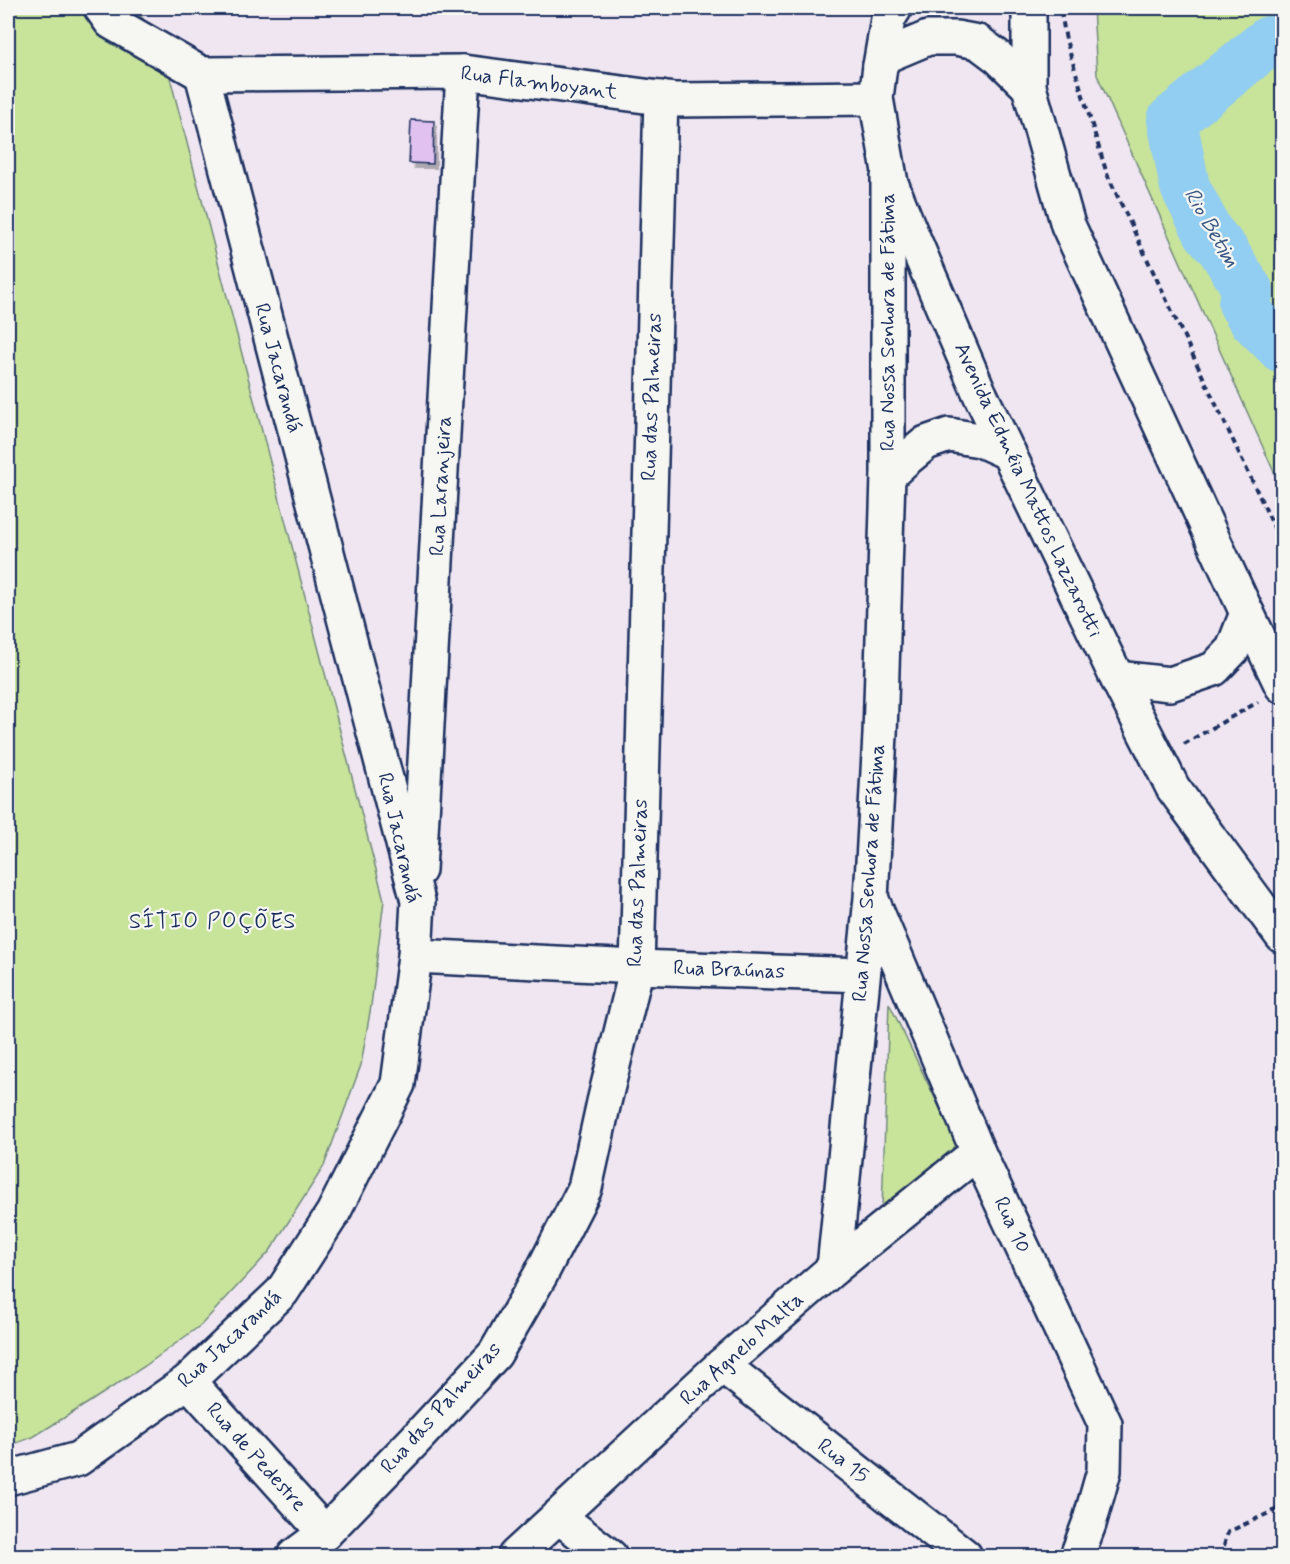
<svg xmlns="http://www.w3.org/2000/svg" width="1290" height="1564" font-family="Mynerve,sans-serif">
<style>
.green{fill:#c8e39a;stroke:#72897c;stroke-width:1.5}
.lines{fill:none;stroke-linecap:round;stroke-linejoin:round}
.river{stroke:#92cdf2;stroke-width:50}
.building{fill:#e0c1ef;stroke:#1b2f5e;stroke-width:1.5;filter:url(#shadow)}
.minor-casing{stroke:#1b2f5e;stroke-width:38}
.major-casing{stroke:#1b2f5e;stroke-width:38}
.path{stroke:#1b2f5e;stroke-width:4;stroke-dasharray:6 4.5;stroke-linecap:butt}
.minor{stroke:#f6f6f2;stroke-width:33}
.major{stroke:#f6f6f2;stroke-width:33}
.labels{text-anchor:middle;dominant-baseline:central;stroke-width:4.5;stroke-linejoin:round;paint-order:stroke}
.street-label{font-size:21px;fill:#1b2f5e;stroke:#f6f6f2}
.water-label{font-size:22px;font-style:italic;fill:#395683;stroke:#f6f6f2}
.neighbourhood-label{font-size:22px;letter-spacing:1.5px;fill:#1b2f5e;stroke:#f6f6f2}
</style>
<defs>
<filter id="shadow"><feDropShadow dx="5.5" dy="5.5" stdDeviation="0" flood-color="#0004"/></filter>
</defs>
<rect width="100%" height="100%" fill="#efe6f1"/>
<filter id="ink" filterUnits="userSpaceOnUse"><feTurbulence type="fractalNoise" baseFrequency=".0167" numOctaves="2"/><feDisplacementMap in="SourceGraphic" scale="12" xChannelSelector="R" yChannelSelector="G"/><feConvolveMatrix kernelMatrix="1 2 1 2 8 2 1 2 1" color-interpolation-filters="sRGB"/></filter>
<g filter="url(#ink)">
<g class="green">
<path d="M 8,8 L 134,8 L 160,39 L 384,900 L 371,1006 L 361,1065 L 324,1166 L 270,1251 L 201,1325 L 145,1366 L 88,1403 L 33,1437 L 8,1446 Z"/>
<path d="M 1093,8 L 1282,8 L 1282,490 L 1097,75 Z"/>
<path d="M 889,1003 L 960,1150 L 882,1210 Z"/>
</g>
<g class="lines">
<path class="river" d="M 1282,41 L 1269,41 L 1172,120 L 1185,187 L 1208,232 L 1223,250 L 1249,292 L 1243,303 L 1253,319 L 1282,348"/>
</g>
<path class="building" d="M 411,120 L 434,121 L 433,164 L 409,163 Z"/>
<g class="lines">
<defs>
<g id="minor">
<path d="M 101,8 L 111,22 L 202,74"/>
<path d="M 202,74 L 463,72 L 675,100 L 876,98"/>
<path d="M 888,476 L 904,461 L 926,443 L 949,435 L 980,440 L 1009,453"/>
<path d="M 419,870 L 463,72"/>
<path d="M 872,900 L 978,1152 L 1105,1424 L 1104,1471 L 1089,1524 L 1077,1556"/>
<path d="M 415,956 L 637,967 L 863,975"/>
<path d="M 834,1268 L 871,898 L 880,735 L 888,476 L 888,177"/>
<path d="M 722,1365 L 965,1556"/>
<path d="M 188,1381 L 325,1533"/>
<path d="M 8,1478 L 78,1459 L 188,1381 L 282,1292 L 333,1213 L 398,1084 L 415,956 L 418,901 L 202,74"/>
<path d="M 559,1517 L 610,1556"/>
<path d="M 294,1556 L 325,1533 L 415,1440 L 495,1354 L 541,1274 L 585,1188 L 604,1102 L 637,967 L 661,98"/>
<path d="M 515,1556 L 722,1365 L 834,1268 L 978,1152"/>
</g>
<g id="major">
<path d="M 895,8 L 888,19 L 880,66 L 876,98 L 891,183 L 909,228 L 979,392 L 1117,678 L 1173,788 L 1282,936"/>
<path d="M 1029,8 L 1029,87 L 1068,225 L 1247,613 L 1282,686"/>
<path d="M 880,66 L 885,56 L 928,38 L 956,38 L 978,42 L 998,57 L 1029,87"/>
<path d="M 1117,678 L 1170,684 L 1214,669 L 1233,649 L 1247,613"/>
</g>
</defs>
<use href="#minor" class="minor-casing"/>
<use href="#major" class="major-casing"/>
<g class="path">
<path d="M 1061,12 L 1066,40 L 1107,174 L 1282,544"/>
<path d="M 1184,744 L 1258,702"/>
<path d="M 1221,1556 L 1228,1532 L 1282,1507"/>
</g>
<use href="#minor" class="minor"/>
<use href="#major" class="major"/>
</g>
</g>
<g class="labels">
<g class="street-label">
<text transform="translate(539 83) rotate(7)">Rua Flamboyant</text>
<text transform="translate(888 322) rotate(-90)">Rua Nossa Senhora de Fátima</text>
<text transform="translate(278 368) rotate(75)">Rua Jacarandá</text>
<text transform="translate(652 397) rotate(-88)">Rua das Palmeiras</text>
<text transform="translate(441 486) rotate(-87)">Rua Laranjeira</text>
<text transform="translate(1028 490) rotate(65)">Avenida Edméia Mattos Lazzarotti</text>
<text transform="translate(399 838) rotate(77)">Rua Jacarandá</text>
<text transform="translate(869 873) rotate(-86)">Rua Nossa Senhora de Fátima</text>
<text transform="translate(638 883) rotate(-88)">Rua das Palmeiras</text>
<text transform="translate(729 970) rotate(2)">Rua Braúnas</text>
<text transform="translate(1012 1225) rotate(65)">Rua 10</text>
<text transform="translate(230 1339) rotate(-43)">Rua Jacarandá</text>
<text transform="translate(742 1349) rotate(-42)">Rua Agnelo Malta</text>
<text transform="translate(441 1408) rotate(-48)">Rua das Palmeiras</text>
<text transform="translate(256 1457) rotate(48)">Rua de Pedestre</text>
<text transform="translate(843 1461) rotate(38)">Rua 15</text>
</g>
<g class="water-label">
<text transform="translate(1211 228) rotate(60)">Rio Betim</text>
</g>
<g class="neighbourhood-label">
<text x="213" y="922">SÍTIO POÇÕES</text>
</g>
</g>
<rect width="1290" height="1564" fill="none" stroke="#f6f6f2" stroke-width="30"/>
<rect x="15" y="15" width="1260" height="1534" fill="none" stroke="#1b2f5e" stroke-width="2" filter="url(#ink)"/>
</svg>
